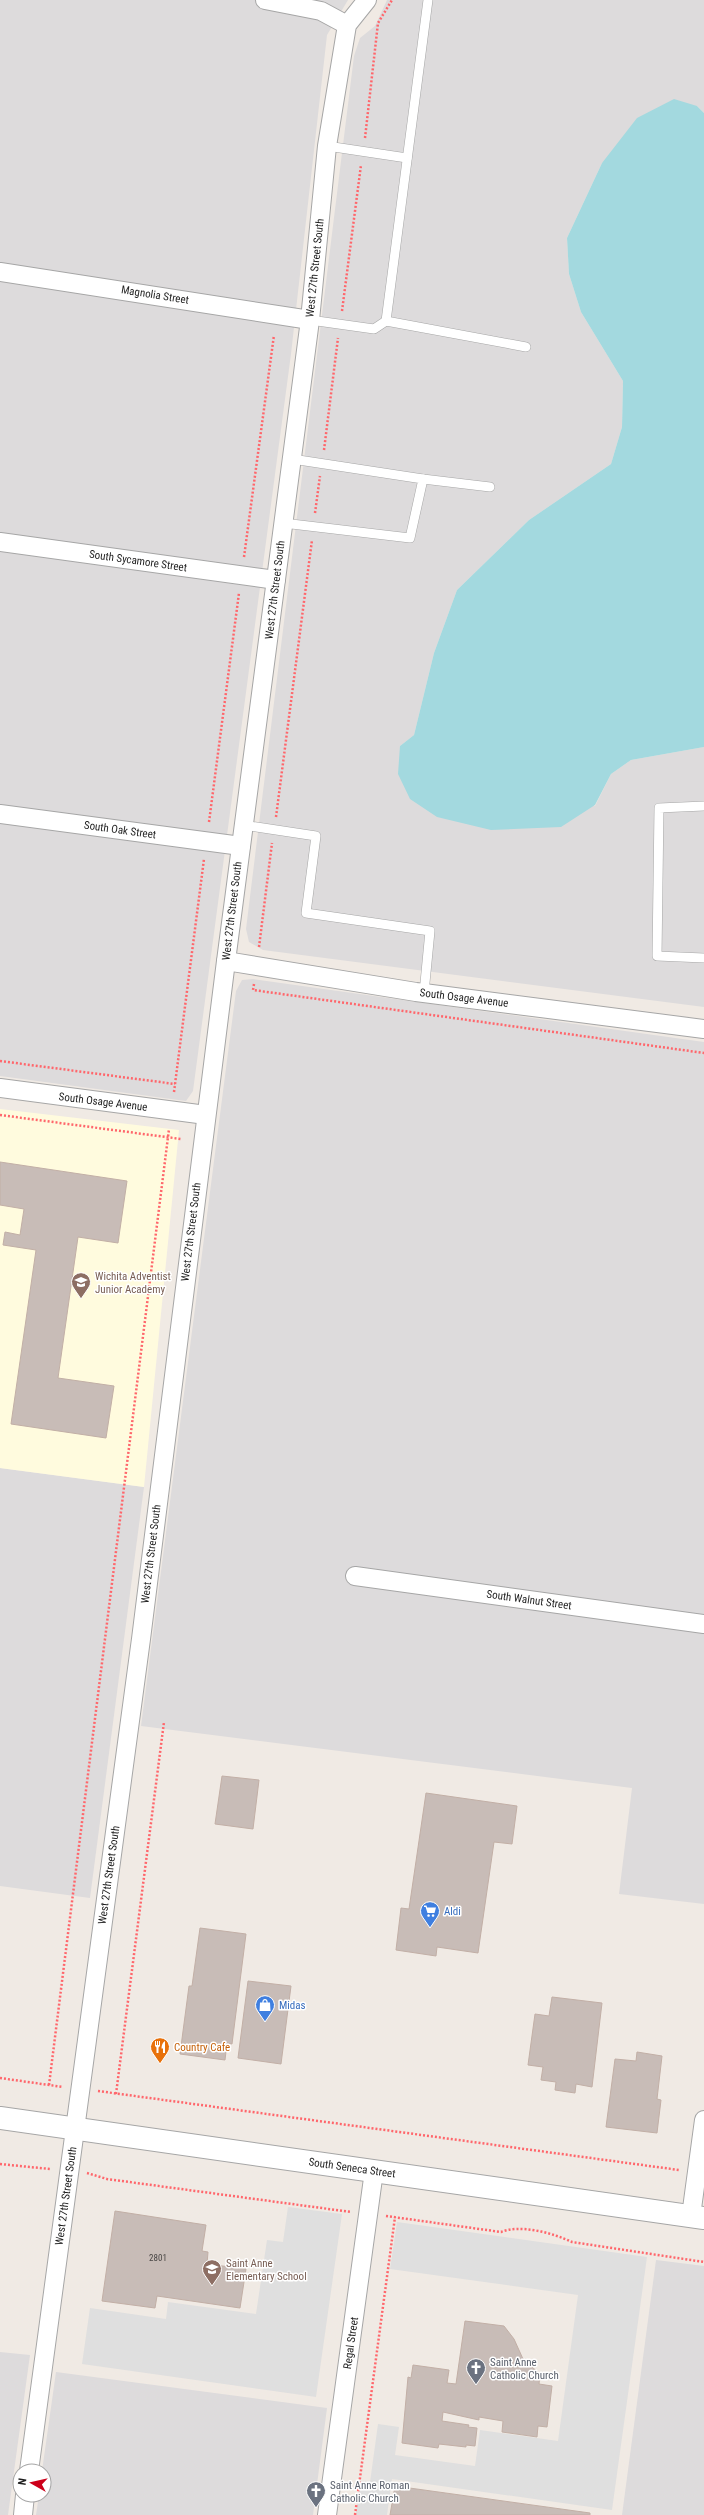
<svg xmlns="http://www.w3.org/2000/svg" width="704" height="2515" font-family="'Roboto Condensed',sans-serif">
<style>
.residential{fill:#dddbdc}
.education{fill:#fffbde}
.parking{fill:#dfdfdf}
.water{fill:#a3d9df}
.building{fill:#c8bcb7;stroke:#c2afa6}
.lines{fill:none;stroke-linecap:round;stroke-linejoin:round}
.service-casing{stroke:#a6a6a6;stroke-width:10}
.minor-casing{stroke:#a6a6a6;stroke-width:20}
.tertiary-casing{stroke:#a6a6a6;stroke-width:24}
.path{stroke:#ff666b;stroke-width:2.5;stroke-dasharray:2 2;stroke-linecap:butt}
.service{stroke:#fff;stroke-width:9}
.minor{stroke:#fff;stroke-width:18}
.tertiary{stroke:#fff;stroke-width:22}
.labels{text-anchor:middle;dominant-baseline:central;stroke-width:3;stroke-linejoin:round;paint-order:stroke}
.number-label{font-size:9px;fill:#494645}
.street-label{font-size:11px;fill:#1f1f1f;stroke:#fff}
.education-label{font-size:11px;fill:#785e54;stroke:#fff;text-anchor:start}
.shop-label{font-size:11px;fill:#366cbe;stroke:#fff;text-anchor:start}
.food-label{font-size:11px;fill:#c56008;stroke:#fff;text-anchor:start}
.worship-label{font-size:11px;fill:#5b616d;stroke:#fff;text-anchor:start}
</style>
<rect width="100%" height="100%" fill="#f0eae4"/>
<g class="residential">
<path d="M 0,0 L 348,0 L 327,35 L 291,354 L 193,1091 L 186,1101 L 0,1076 Z"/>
<path d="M 387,0 L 704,0 L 704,113 L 697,106 L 602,163 L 567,238 L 569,274 L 581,312 L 623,381 L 622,427 L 611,464 L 529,520 L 457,590 L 434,653 L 414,735 L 400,746 L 595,806 L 611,774 L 631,760 L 704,747 L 704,1007 L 263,950 L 249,942 L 246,929 L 354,56 L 360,38 L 375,26 Z"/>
<path d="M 253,979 L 704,1042 L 704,1904 L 619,1894 L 632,1788 L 141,1726 L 236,991 L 242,980 Z"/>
<path d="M 0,1468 L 144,1487 L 90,1898 L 0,1886 Z"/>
<path d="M 656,2260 L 704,2266 L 704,2515 L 622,2515 Z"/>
<path d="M 0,2352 L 30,2355 L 8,2515 L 0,2515 Z"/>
<path d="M 56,2372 L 327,2408 L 313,2515 L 36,2515 L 39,2495 L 44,2495 L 44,2471 L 42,2471 Z"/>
</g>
<path class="education" d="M 0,1109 L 179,1130 L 144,1487 L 0,1468 Z"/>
<g class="parking">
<path d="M 288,2207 L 342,2214 L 316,2397 L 82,2364 L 90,2308 L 166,2319 L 168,2302 L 256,2314 L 267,2240 L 283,2242 Z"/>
<path d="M 397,2222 L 647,2257 L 612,2510 L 392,2479 L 387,2515 L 356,2515 L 360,2481 L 370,2482 L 378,2424 L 399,2427 L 395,2455 L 475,2466 L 480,2430 L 558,2441 L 578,2295 L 390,2269 Z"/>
</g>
<path class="water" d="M 674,99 L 697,106 L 704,113 L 704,747 L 631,760 L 611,774 L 595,805 L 561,827 L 491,830 L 437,817 L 410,799 L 398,774 L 400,746 L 414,735 L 434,653 L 457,590 L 529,520 L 611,464 L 622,427 L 623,381 L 581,312 L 569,274 L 567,238 L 602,163 L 637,118 Z"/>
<g class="building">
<path d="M 0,1162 L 127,1181 L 118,1243 L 78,1237 L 58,1378 L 114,1386 L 106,1438 L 11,1424 L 36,1250 L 3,1245 L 5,1232 L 20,1235 L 24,1209 L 0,1205 Z"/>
<path d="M 222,1776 L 259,1780 L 253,1829 L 215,1824 Z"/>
<path d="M 426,1793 L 517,1806 L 512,1844 L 494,1842 L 478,1953 L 437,1947 L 436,1956 L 396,1950 L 401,1908 L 409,1909 Z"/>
<path d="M 200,1928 L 246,1934 L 232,2044 L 227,2043 L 225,2060 L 180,2054 L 189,1986 L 192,1986 Z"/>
<path d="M 248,1981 L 291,1986 L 281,2064 L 238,2058 Z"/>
<path d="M 552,1997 L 602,2003 L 592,2087 L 576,2084 L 575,2093 L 555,2090 L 556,2082 L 541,2080 L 543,2067 L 528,2065 L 535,2014 L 549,2016 Z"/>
<path d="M 637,2052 L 662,2056 L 657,2099 L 661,2100 L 657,2133 L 606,2127 L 615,2059 L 636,2061 Z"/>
<path d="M 115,2211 L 206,2225 L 202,2251 L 208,2252 L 207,2264 L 246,2269 L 240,2308 L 157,2296 L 155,2308 L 102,2301 Z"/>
<path d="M 465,2321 L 504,2326 L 514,2339 L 523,2359 L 540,2374 L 539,2384 L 552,2386 L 547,2427 L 538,2426 L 537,2437 L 502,2432 L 503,2421 L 479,2417 L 479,2420 L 443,2412 L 442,2421 L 469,2425 L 468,2427 L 477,2428 L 475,2446 L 466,2445 L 466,2447 L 439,2444 L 438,2448 L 402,2443 L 408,2377 L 411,2378 L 413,2365 L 449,2370 L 447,2383 L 456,2384 Z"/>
<path d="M 395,2486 L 590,2513 L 590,2515 L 390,2515 Z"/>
</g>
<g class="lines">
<defs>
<g id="service">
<path d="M 327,146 L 407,158"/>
<path d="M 310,320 L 374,329 L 386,321 L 526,347"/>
<path d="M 386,321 L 428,0"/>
<path d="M 423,479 L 490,487"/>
<path d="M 283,523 L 410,538 L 423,479 L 292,459"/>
<path d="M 704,806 L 659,808 L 657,956 L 704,958"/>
<path d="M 243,825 L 316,836 L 306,913 L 430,931 L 424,993"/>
</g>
<g id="minor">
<path d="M 265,0 L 321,11 L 347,25"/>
<path d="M 0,272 L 310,320"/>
<path d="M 0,542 L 276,580"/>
<path d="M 0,814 L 241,846"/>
<path d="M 226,961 L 416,992 L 704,1029"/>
<path d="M 0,1088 L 206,1115"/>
<path d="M 355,1576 L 704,1624"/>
<path d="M 691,2216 L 704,2120"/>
<path d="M 29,2471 L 141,1639 L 226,961 L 310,320 L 327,146 L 347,25 L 367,0"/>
<path d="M 23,2515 L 25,2495"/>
<path d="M 327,2515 L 374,2171"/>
</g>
<path id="tertiary" d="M 0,2118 L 704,2218"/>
</defs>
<use href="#service" class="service-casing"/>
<use href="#minor" class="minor-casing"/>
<use href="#tertiary" class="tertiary-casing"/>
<g class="path">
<path d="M 365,138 L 378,23 L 392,0"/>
<path d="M 342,311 L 361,165"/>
<path d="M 324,450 L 338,338"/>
<path d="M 315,513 L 320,476"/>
<path d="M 244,557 L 274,335"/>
<path d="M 276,817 L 312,540"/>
<path d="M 209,822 L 239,593"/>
<path d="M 259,947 L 272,843"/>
<path d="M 254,984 L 253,990 L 704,1053"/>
<path d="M 0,1061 L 175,1084"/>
<path d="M 174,1092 L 204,859"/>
<path d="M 0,1115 L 181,1139"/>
<path d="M 0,2078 L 63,2087"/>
<path d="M 49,2085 L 169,1129"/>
<path d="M 98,2091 L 679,2170"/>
<path d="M 116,2094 L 164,1722"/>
<path d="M 0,2164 L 50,2169"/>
<path d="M 87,2173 L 107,2179 L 351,2212"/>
<path d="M 386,2216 L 501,2232 C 520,2224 553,2233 572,2242 L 704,2262"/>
<path d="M 355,2515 L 395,2217"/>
</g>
<use href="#service" class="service"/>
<use href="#minor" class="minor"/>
<use href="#tertiary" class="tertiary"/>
</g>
<defs>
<symbol id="school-pin" viewBox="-11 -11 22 30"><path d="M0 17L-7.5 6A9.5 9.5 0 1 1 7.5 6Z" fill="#8d6e63" stroke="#fff"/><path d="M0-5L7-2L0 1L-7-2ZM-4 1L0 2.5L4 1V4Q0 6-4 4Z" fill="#fff"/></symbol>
<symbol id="supermarket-pin" viewBox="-11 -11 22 30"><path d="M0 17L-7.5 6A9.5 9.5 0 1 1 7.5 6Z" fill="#3f7fe0" stroke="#fff"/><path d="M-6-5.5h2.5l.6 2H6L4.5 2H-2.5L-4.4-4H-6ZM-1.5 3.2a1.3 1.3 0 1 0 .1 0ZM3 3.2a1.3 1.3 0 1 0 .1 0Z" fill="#fff"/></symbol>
<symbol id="shop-pin" viewBox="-11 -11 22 30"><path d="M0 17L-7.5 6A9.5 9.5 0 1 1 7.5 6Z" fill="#3f7fe0" stroke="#fff"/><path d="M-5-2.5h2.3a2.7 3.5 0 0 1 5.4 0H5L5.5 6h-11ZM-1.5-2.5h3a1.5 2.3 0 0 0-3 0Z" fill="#fff"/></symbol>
<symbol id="restaurant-pin" viewBox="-11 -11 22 30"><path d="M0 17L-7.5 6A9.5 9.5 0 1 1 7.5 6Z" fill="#e8710a" stroke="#fff"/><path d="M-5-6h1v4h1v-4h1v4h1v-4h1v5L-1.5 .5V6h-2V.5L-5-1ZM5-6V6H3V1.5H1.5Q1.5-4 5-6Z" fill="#fff"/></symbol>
<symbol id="church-pin" viewBox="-11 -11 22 30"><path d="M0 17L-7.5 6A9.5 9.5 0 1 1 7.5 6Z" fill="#6b7280" stroke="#fff"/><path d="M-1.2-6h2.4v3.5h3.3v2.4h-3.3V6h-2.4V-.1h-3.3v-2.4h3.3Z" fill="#fff"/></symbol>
</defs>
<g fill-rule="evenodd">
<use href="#school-pin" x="70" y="1271" width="22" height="30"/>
<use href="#supermarket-pin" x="419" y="1900" width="22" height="30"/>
<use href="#shop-pin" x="254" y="1994" width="22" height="30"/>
<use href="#restaurant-pin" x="149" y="2036" width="22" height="30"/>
<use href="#school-pin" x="201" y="2258" width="22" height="30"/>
<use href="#church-pin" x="465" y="2357" width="22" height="30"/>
<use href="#church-pin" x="305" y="2480" width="22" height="30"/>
</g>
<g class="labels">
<g class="number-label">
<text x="158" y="2258">2801</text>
</g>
<g class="street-label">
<text transform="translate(315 268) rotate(-84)">West 27th Street South</text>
<text transform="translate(155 295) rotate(9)">Magnolia Street</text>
<text transform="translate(138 561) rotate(8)">South Sycamore Street</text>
<text transform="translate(275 590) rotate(-83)">West 27th Street South</text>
<text transform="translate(120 830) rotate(8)">South Oak Street</text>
<text transform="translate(232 911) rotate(-83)">West 27th Street South</text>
<text transform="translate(464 998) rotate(7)">South Osage Avenue</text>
<text transform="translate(103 1102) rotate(7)">South Osage Avenue</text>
<text transform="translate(191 1232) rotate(-83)">West 27th Street South</text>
<text transform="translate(151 1554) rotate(-83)">West 27th Street South</text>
<text transform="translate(529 1600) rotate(8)">South Walnut Street</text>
<text transform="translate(109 1875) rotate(-82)">West 27th Street South</text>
<text transform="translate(352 2168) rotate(8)">South Seneca Street</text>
<text transform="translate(66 2196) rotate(-82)">West 27th Street South</text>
<text transform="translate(351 2343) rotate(-82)">Regal Street</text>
</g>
<g class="education-label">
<text x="95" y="1276">Wichita Adventist<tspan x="95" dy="13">Junior Academy</tspan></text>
<text x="226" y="2263">Saint Anne<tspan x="226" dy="13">Elementary School</tspan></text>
</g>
<g class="shop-label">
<text x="444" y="1911">Aldi</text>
<text x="279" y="2005">Midas</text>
</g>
<g class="food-label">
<text x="174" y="2047">Country Cafe</text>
</g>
<g class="worship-label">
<text x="490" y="2362">Saint Anne<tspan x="490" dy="13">Catholic Church</tspan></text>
<text x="330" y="2485">Saint Anne Roman<tspan x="330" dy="13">Catholic Church</tspan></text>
</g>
</g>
<g transform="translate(32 2483) rotate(278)"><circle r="19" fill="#ffffff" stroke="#a5a5a5"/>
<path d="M0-3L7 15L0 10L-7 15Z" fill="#cd001b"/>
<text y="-6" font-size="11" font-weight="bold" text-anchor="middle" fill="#1f1f1f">N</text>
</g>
</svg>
